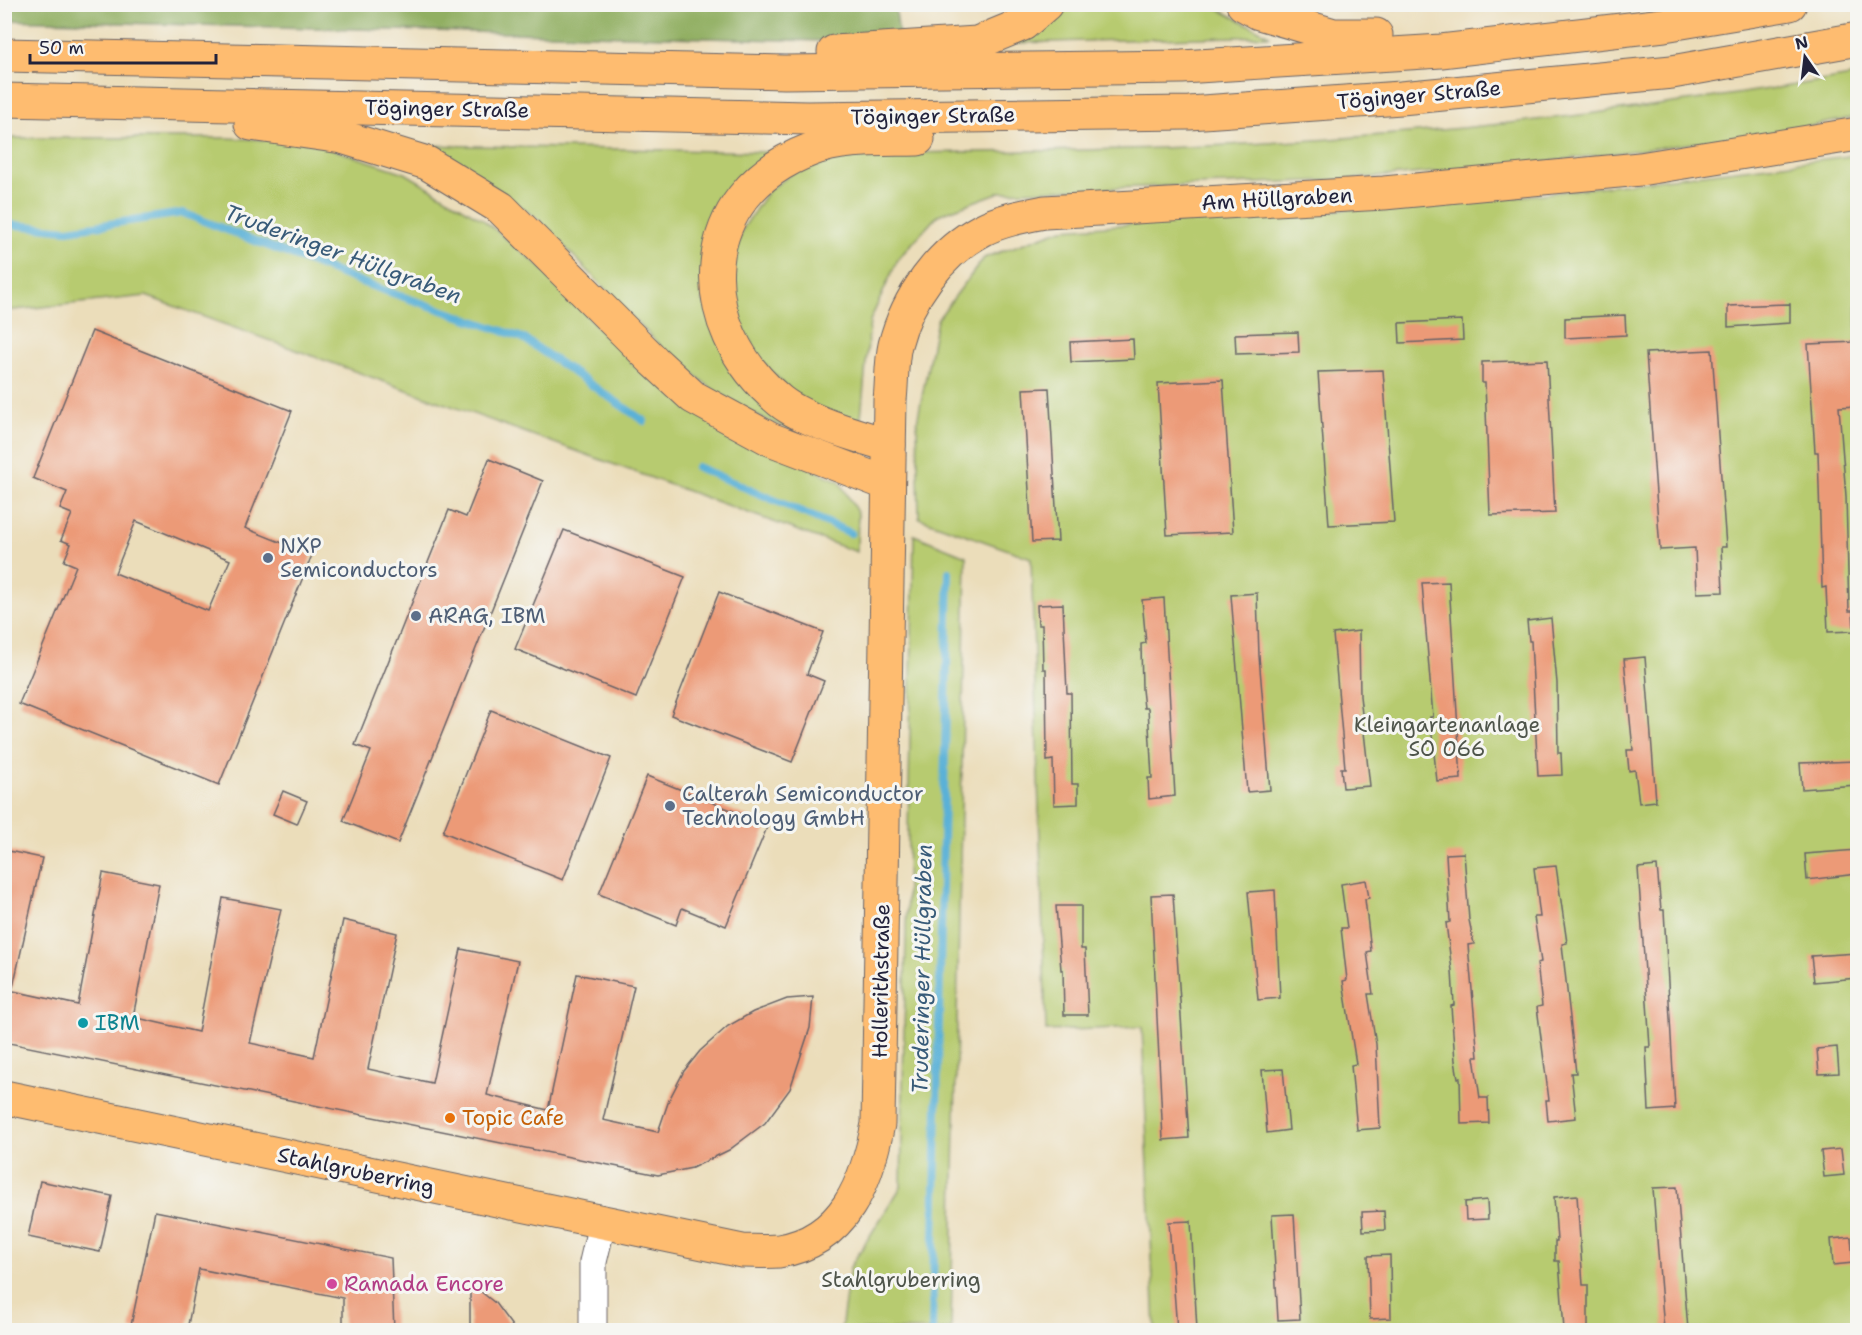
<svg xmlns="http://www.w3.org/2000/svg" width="1862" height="1335" font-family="'Shantell Sans',sans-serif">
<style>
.green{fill:#b7cb6f;stroke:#6c7655;stroke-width:1.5}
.forest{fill:#91af62;stroke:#5a684e;stroke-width:1.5}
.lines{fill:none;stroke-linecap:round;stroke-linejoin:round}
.stream{stroke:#5ab1d7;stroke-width:8}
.building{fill:#ec9a77;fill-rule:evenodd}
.minor-casing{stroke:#686367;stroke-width:29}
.major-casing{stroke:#686367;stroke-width:35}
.highway-casing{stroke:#686367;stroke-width:35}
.minor{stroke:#fff;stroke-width:27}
.major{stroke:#febc70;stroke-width:33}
.highway{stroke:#febc70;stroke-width:33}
.service-dot{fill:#5c6f8a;stroke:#f6f6f2;stroke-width:2}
.culture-dot{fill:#0f9aa8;stroke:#f6f6f2;stroke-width:2}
.food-dot{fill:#e8710a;stroke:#f6f6f2;stroke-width:2}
.hotel-dot{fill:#d1479c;stroke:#f6f6f2;stroke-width:2}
.labels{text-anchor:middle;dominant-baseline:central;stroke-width:6;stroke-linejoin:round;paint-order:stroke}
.street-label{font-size:21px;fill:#22223b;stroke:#f6f6f2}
.service-label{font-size:21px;fill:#4e5e75;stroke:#f6f6f2;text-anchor:start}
.park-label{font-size:21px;fill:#4f554b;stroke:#f6f6f2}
.culture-label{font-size:21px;fill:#0d838f;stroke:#f6f6f2;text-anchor:start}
.food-label{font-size:21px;fill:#c56008;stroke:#f6f6f2;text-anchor:start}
.hotel-label{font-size:21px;fill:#b23c85;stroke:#f6f6f2;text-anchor:start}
.water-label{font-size:22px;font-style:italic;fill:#385b79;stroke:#f6f6f2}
</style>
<rect width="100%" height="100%" fill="#f6f6f2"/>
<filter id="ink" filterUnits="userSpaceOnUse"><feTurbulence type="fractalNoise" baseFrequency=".0167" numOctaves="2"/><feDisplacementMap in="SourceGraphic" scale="12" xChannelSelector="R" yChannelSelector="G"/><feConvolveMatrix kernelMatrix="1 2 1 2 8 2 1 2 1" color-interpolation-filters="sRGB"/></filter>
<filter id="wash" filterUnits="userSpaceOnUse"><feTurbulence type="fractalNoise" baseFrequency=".008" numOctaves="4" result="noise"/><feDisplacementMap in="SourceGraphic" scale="24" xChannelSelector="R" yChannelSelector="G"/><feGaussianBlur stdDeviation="1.35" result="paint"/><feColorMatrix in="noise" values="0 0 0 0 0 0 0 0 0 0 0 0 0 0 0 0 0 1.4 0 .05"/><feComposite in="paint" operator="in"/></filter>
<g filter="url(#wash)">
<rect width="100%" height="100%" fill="#ebddba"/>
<g class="green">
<path d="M 1065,4 L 1210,5 L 1271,36 L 1015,43 Z"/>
<path d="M 1857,75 L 1857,117 L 1774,133 L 1529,164 L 1340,180 L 1000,192 L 938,215 L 898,259 L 870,321 L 861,417 L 854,422 L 822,411 L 773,379 L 731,309 L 729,266 L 744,227 L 768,191 L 814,158 L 853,154 C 977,151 1103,152 1228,145 C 1439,135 1649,110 1857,75 Z"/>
<path d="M 4,138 L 226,138 L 310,142 L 405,173 L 482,219 L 543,269 L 636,367 L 720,428 L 839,481 L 858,514 L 857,552 L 146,296 L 5,311 Z"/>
<path d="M 422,145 L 769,152 L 724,208 L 703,302 L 843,444 L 842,452 L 760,417 L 715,391 L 666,352 L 537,218 L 473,172 Z"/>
<path d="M 1857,155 L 1857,1330 L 1155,1330 L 1142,1027 L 1046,1031 L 1031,558 L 919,518 L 917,422 L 937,320 L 984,258 L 1062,229 L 1500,199 Z"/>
<path d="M 914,535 L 966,556 L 951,1330 L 841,1330 L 850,1267 L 901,1187 Z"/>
</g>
<path class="forest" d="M 5,4 L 895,4 L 900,43 L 5,20 Z"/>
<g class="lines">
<g class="stream">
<path d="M 4,224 L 68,230 L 183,213 L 369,285 L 523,338 L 644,421"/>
<path d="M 697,467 L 851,533"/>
<path d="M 932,1330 L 949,572"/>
</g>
</g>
<g id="blocks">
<g class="building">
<path d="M 1790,304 L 1790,323 L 1728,327 L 1728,306 Z"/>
<path d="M 1625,315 L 1626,335 L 1565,338 L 1565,318 Z"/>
<path d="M 1462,320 L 1463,340 L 1400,343 L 1399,323 Z"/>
<path d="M 92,331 L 292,411 L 245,528 L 312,555 L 219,785 L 19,704 L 76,566 L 64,561 L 71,544 L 61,540 L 72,514 L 60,509 L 67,492 L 33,478 ZM 136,521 L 230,560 L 208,611 L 115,573 Z"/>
<path d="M 1298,332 L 1299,352 L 1236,354 L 1235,334 Z"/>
<path d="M 1133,339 L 1134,359 L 1071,362 L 1070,342 Z"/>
<path d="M 1857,342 L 1857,406 L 1839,407 L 1846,496 L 1849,611 L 1853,611 L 1854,631 L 1828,632 L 1826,587 L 1822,588 L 1818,452 L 1815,452 L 1808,344 Z"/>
<path d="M 1712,350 L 1726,547 L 1721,547 L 1723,592 L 1697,593 L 1695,548 L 1660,550 L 1646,353 Z"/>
<path d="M 1547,360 L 1555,513 L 1490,515 L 1485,383 L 1482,383 L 1482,362 Z"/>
<path d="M 1383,370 L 1394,522 L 1329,525 L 1318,372 Z"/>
<path d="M 1223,380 L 1233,532 L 1167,535 L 1158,383 Z"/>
<path d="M 1049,388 L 1058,541 L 1032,542 L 1023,389 Z"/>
<path d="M 489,459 L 543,481 L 398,843 L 343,821 L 371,751 L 355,745 L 449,510 L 466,517 Z"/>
<path d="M 564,530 L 685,577 L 636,698 L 515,649 Z"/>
<path d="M 1449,582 L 1461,779 L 1437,781 L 1430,717 L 1433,717 L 1422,583 Z"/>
<path d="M 719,592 L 823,632 L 807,674 L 824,681 L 792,762 L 671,715 Z"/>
<path d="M 1257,593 L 1259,656 L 1270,790 L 1247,792 L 1231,595 Z"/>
<path d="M 1164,598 L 1175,796 L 1149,799 L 1148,778 L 1152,778 L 1148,708 L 1144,708 L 1142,689 L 1141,644 L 1146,643 L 1142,600 Z"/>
<path d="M 1063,604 L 1067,693 L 1071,693 L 1072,784 L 1078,784 L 1078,804 L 1054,805 L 1053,760 L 1047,761 L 1046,669 L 1043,669 L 1042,625 L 1038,625 L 1037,605 Z"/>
<path d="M 1551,618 L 1557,683 L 1558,753 L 1561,753 L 1562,775 L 1538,776 L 1531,641 L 1529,641 L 1527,621 Z"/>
<path d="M 1359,631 L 1360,696 L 1370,786 L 1343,788 L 1341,768 L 1345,768 L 1333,634 Z"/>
<path d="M 1645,657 L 1656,801 L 1639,803 L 1635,770 L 1629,771 L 1627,750 L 1633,750 L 1624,659 Z"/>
<path d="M 491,710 L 611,758 L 563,880 L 443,832 Z"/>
<path d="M 1857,761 L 1857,785 L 1802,789 L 1800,763 Z"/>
<path d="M 647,776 L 768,825 L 726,926 L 682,908 L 676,925 L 599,894 Z"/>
<path d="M 283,791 L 307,801 L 297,824 L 273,814 Z"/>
<path d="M 4,850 L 42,858 L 13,987 L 4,986 Z"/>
<path d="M 1857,850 L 1857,874 L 1807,880 L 1805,854 Z"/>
<path d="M 1464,853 L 1469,920 L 1474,944 L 1468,945 L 1478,1057 L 1474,1057 L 1480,1098 L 1488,1098 L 1489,1123 L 1461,1124 L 1460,1078 L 1458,1078 L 1455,1061 L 1451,1006 L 1454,1005 L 1452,971 L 1446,923 L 1450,922 L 1446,854 Z"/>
<path d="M 1556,866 L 1567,943 L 1562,944 L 1576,1073 L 1571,1073 L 1576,1118 L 1548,1121 L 1546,1100 L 1549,1100 L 1537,1007 L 1542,1006 L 1537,963 L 1541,962 L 1534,917 L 1540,917 L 1534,868 Z"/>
<path d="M 1657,866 L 1661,910 L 1664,910 L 1675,1109 L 1649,1111 L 1646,1047 L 1650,1047 L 1638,868 Z"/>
<path d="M 103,873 L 159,884 L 133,1017 L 198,1032 L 223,898 L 281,909 L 250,1043 L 314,1057 L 343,920 L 397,933 L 368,1069 L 432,1083 L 461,949 L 518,961 L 487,1095 L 548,1110 L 577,974 L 634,986 L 603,1120 L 658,1132 L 669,1100 L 684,1071 L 700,1051 L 728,1026 L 753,1012 L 787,999 L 813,997 L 810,1028 L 790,1089 L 765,1123 L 729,1150 L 692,1168 L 658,1175 L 4,1042 L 4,1029 L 13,991 L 78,1005 Z"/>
<path d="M 1366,880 L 1369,898 L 1365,899 L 1371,951 L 1367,952 L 1373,994 L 1368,994 L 1376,1044 L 1380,1128 L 1357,1130 L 1351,1065 L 1356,1064 L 1343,981 L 1347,980 L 1341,928 L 1347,928 L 1341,884 Z"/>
<path d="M 1275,890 L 1280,998 L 1258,1000 L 1248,892 Z"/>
<path d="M 1173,894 L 1189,1138 L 1163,1140 L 1151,895 Z"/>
<path d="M 1056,906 L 1081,906 L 1081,949 L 1085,949 L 1088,1015 L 1064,1015 L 1063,970 L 1061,970 Z"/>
<path d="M 1857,953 L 1857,978 L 1814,982 L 1811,956 Z"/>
<path d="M 1837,1047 L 1839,1073 L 1819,1074 L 1817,1049 Z"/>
<path d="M 1283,1069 L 1289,1130 L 1267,1133 L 1262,1070 Z"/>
<path d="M 1841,1149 L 1844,1175 L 1824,1177 L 1821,1151 Z"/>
<path d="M 40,1181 L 112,1196 L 100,1252 L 28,1237 Z"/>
<path d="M 1677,1187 L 1688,1330 L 1664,1330 L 1653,1188 Z"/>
<path d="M 1577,1195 L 1583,1285 L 1588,1285 L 1588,1330 L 1564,1330 L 1559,1261 L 1555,1261 L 1555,1241 L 1557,1241 L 1554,1197 Z"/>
<path d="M 1487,1200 L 1488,1219 L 1466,1220 L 1465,1202 Z"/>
<path d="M 155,1211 L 391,1258 L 394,1330 L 343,1330 L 343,1298 L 199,1269 L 187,1330 L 130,1330 Z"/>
<path d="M 1384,1211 L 1385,1230 L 1363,1231 L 1362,1212 Z"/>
<path d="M 1294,1214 L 1300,1319 L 1278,1320 L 1272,1215 Z"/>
<path d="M 1191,1221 L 1197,1330 L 1177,1330 L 1169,1222 Z"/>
<path d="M 1851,1237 L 1853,1263 L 1833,1265 L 1831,1239 Z"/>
<path d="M 1390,1255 L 1391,1318 L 1370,1319 L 1368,1256 Z"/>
<path d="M 470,1283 L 495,1303 L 515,1330 L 470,1330 Z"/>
</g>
</g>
</g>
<g filter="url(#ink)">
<use href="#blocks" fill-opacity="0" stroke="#686367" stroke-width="1.5"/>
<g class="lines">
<defs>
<path id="minor" d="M 593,1330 L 593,1262 L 602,1224"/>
<path id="major" d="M 4,1097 L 742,1251 C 754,1251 767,1252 779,1251 C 845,1241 867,1181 878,1124 L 890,400 C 892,383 891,362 895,345 C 907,298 939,253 982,230 C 1001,220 1024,216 1045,212 L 1384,193 L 1640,169 L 1858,134"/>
<g id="highway">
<path d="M 1243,4 L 1259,13 L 1334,35 L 1376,35"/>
<path d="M 834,52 L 977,43 L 1023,24 L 1046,4"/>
<path d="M 4,55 L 785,72 L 1182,67 L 1441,51 L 1664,25 L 1790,4"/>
<path d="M 4,100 L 807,118 L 1189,113 L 1401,98 L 1672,72 L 1858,39"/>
<path d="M 251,124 L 342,137 L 427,163 L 501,208 L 654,361 L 693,397 L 770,439 L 888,484"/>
<path d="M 889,445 C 858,436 805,421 780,401 C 689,326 693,194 810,150 C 844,137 883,140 918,139"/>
</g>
</defs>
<use href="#minor" class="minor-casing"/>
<use href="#major" class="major-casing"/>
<use href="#highway" class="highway-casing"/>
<use href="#minor" class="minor"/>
<use href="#major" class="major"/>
<use href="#highway" class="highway"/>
</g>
</g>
<g class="service-dot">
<circle cx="268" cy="558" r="6"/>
<circle cx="416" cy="616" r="6"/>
<circle cx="670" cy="806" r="6"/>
</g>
<circle class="culture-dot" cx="83" cy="1023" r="6"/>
<circle class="food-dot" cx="450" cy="1118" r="6"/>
<circle class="hotel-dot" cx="332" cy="1284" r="6"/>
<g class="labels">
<g class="street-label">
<text transform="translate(1419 95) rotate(-5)">Töginger Straße</text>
<text transform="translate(447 109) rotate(1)">Töginger Straße</text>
<text transform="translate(933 116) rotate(-1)">Töginger Straße</text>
<text transform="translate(1277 199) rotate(-3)">Am Hüllgraben</text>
<text transform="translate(881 981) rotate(-89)">Hollerithstraße</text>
<text transform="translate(356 1171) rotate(12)">Stahlgruberring</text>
</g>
<g class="service-label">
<text x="280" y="546">NXP<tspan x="280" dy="24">Semiconductors</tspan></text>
<text x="428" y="616">ARAG, IBM</text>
<text x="682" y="794">Calterah Semiconductor<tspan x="682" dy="24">Technology GmbH</tspan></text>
</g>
<g class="park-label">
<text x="1447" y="725">Kleingartenanlage<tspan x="1447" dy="24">SO 066</tspan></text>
<text x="901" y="1280">Stahlgruberring</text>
</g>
<g class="culture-label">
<text x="95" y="1023">IBM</text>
</g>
<g class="food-label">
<text x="462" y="1118">Topic Cafe</text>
</g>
<g class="hotel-label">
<text x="344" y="1284">Ramada Encore</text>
</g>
<g class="water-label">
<text transform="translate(343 254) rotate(20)">Truderinger Hüllgraben</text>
<text transform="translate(922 969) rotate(-89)">Truderinger Hüllgraben</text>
</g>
</g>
<rect width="1862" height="1335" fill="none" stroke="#f6f6f2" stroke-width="24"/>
<g transform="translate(1805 57) rotate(346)" stroke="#f6f6f2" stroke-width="4.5" paint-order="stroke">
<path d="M0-4.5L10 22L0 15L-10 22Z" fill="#22223b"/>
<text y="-9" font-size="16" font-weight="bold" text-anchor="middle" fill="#22223b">N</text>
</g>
<path d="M30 54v9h186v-9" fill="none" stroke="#22223b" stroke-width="3"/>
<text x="39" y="54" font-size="18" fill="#22223b" stroke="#f6f6f2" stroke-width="4.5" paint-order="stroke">50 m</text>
</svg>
